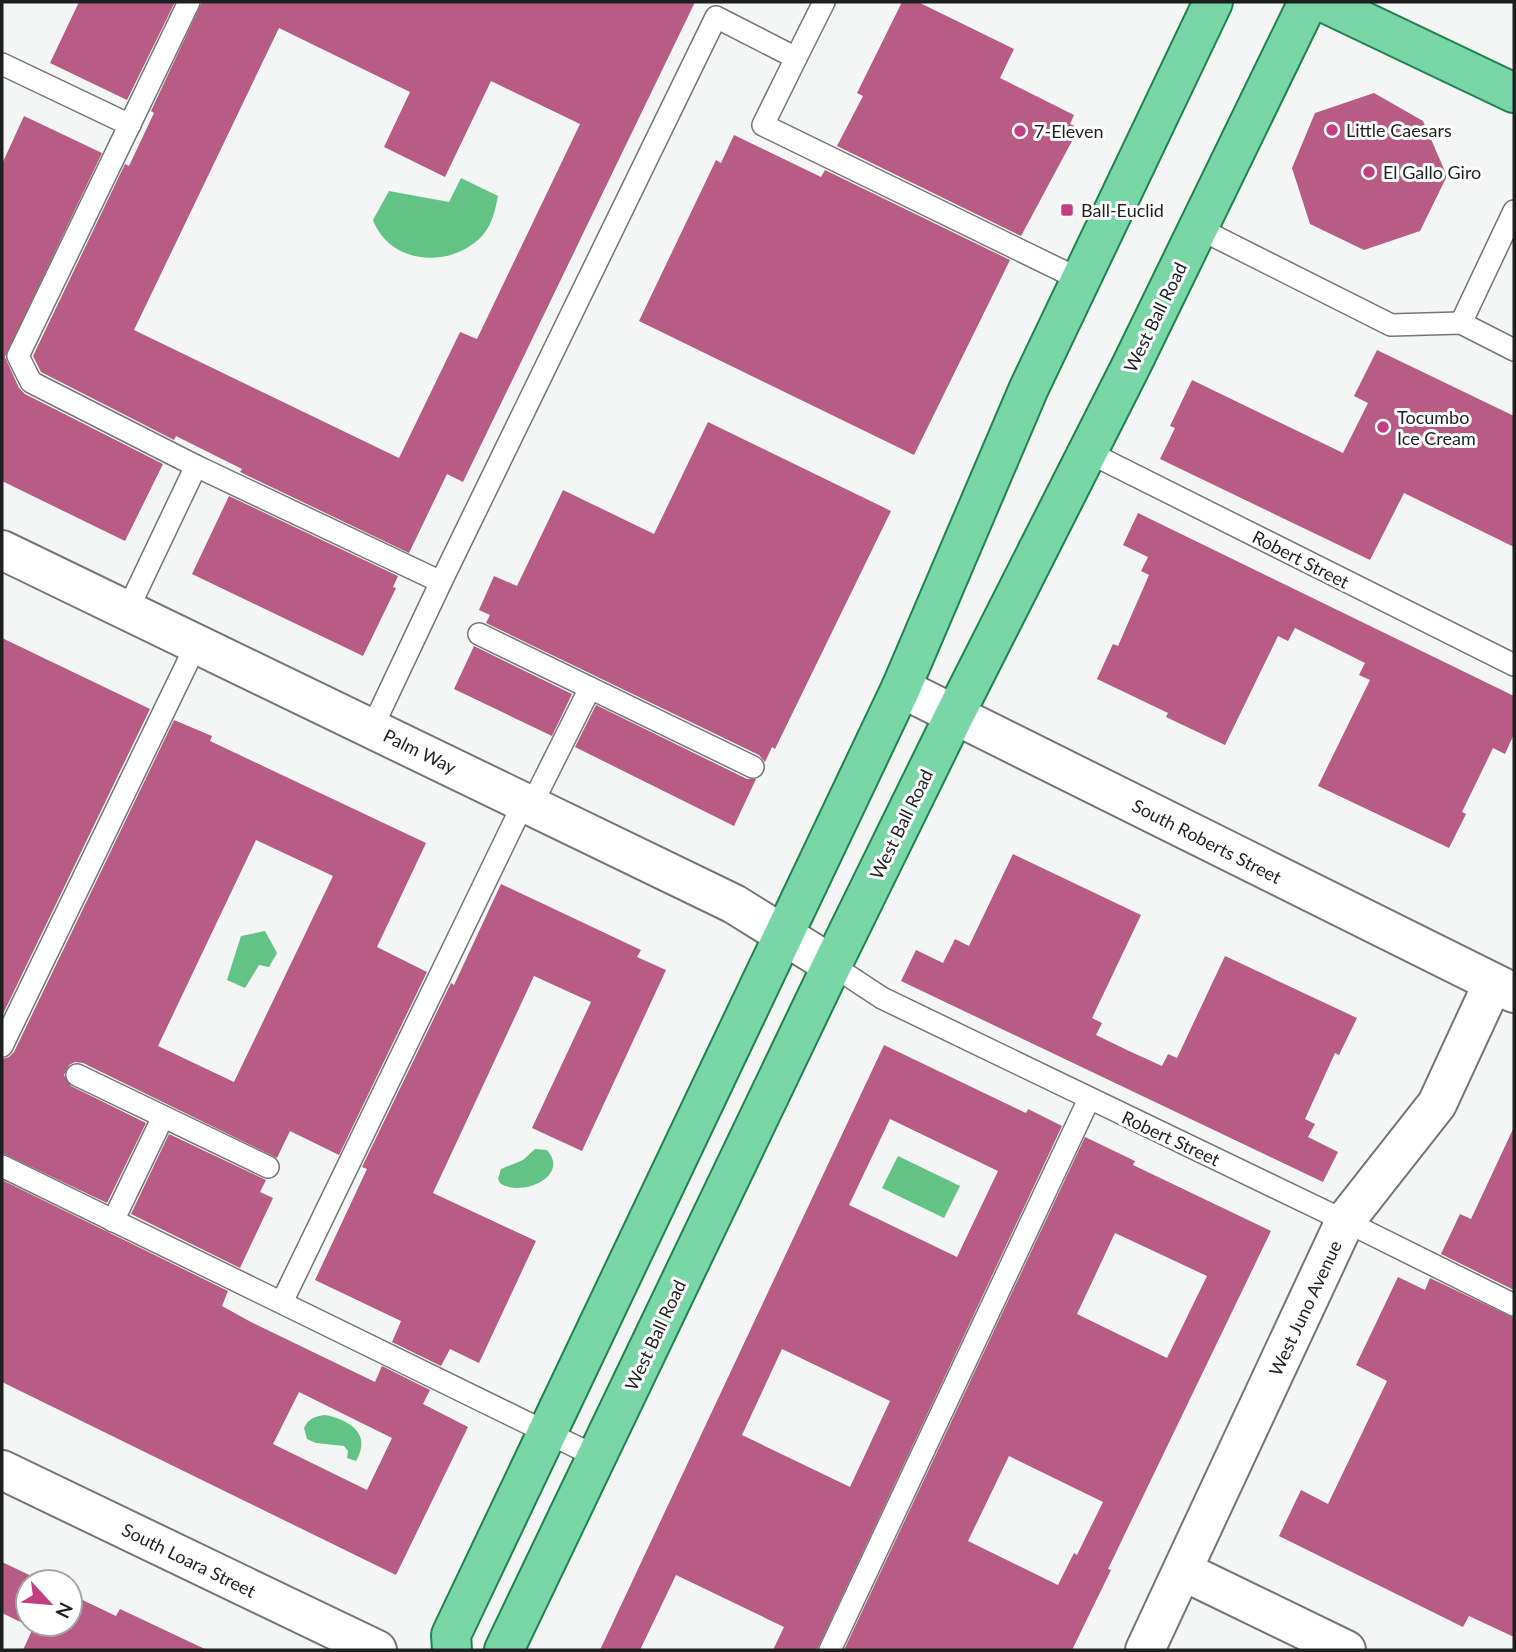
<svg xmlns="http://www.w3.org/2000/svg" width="1516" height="1652" font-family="Lato,sans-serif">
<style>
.water{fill:#62c385}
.building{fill:#b85b85;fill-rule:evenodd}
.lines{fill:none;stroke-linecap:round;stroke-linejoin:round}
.service-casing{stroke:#747674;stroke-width:24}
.minor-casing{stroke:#747674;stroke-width:42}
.primary-casing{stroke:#1f8450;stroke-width:42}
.service{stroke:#fff;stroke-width:21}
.minor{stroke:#fff;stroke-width:38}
.primary{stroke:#79d6a6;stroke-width:38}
.poi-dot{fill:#c33e81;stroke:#fff;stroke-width:2.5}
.labels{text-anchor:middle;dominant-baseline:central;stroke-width:6;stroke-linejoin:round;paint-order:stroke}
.poi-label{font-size:18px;fill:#1e1f1f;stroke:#fff;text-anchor:start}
.street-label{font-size:18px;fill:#1e1f1f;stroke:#fff}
</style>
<rect width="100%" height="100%" fill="#f3f6f4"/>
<g class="water">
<path d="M 461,178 L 498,196 C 495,211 492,225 482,236 C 451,269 390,265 373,220 L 389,191 L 449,202 Z"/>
<path d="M 265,931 L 277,953 L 269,967 L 259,965 L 245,988 L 227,980 L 241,936 Z"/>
<path d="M 535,1149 L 547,1150 C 571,1177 520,1198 500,1183 L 498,1179 L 501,1169 L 523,1160 Z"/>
<path d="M 898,1156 L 960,1186 L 944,1218 L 882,1188 Z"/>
<path d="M 325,1415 C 350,1420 372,1434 356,1461 L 347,1458 L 348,1451 L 344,1446 L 316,1443 L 307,1439 L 304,1428 C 308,1419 315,1416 325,1415 Z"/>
</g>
<g class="building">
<path d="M 79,2 L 175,2 L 127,100 L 50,63 Z"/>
<path d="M 202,2 L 695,2 L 463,482 L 447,474 L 409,553 L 240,472 L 242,469 L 176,436 L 174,440 L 41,372 L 33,356 L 125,164 L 129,166 L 154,113 L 151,111 ZM 279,28 L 410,92 L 384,147 L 445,177 L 491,81 L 580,124 L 477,339 L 460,332 L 399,458 L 134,330 Z"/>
<path d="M 902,2 L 918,2 L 1014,49 L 1000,78 L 1074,115 L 1070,124 L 1079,128 L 1021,236 L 837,146 L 863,96 L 857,93 Z"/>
<path d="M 1374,93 L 1423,121 L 1447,176 L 1420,231 L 1364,250 L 1310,224 L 1292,168 L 1315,113 Z"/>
<path d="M 24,116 L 102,153 L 5,357 L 19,388 L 25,394 L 163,464 L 125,541 L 2,481 L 2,164 Z"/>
<path d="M 734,135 L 821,177 L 825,170 L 1010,260 L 914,455 L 639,321 L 716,160 L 721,163 Z"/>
<path d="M 1377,350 L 1514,416 L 1514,547 L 1404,493 L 1370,560 L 1160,459 L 1175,428 L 1170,426 L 1192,380 L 1343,453 L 1368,403 L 1354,396 Z"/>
<path d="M 708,422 L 891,511 L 775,749 L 772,747 L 765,762 L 759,755 L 486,623 L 490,615 L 479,610 L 494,576 L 517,586 L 563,490 L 654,534 Z"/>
<path d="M 229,496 L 398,576 L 393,587 L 396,588 L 363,656 L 192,574 Z"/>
<path d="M 1138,513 L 1514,696 L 1514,734 L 1505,754 L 1493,748 L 1462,812 L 1466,814 L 1449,848 L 1318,786 L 1370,680 L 1359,675 L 1365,663 L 1295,628 L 1288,641 L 1278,636 L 1225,745 L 1166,717 L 1168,713 L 1097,679 L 1113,644 L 1118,646 L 1149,575 L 1141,571 L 1148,557 L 1123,545 Z"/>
<path d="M 2,638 L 150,709 L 2,1016 Z"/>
<path d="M 474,646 L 572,694 L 552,736 L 454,689 Z"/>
<path d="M 596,705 L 747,779 L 756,779 L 734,826 L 575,747 Z"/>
<path d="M 174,720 L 212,736 L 210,741 L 426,843 L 377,947 L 427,972 L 339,1155 L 290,1131 L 277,1158 L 83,1063 L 75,1062 L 69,1065 L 64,1075 L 71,1086 L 146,1123 L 107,1203 L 2,1153 L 2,1059 L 9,1057 L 14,1052 ZM 256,840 L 333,876 L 234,1082 L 158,1046 Z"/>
<path d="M 1013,854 L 1141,915 L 1092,1018 L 1102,1023 L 1096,1035 L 1129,1051 L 1162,1066 L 1168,1054 L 1177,1058 L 1225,956 L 1357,1018 L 1339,1055 L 1335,1053 L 1305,1119 L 1315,1124 L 1308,1137 L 1338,1152 L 1323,1182 L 901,981 L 916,950 L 943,963 L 955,939 L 969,946 Z"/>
<path d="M 501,884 L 641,950 L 637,957 L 666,970 L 582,1151 L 532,1128 L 591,1002 L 534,976 L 433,1193 L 536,1241 L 479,1363 L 450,1349 L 441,1366 L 392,1342 L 401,1321 L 315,1280 L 367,1169 L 362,1167 L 451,983 L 454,985 Z"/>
<path d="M 884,1045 L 1026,1113 L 1028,1109 L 1062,1126 L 817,1650 L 773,1650 L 784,1627 L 676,1575 L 640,1650 L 600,1650 ZM 890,1119 L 998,1171 L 957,1257 L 849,1205 ZM 782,1349 L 890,1401 L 850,1487 L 742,1435 Z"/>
<path d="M 1514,1127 L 1514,1290 L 1441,1254 L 1460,1214 L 1471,1219 Z"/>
<path d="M 169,1134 L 266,1180 L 260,1192 L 273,1198 L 240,1268 L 131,1214 Z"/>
<path d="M 1085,1137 L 1135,1161 L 1133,1165 L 1271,1231 L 1108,1569 L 1111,1570 L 1072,1650 L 844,1650 ZM 1115,1233 L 1207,1276 L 1167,1358 L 1077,1314 ZM 1009,1456 L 1103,1502 L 1077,1555 L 1074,1553 L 1058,1585 L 968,1541 Z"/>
<path d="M 2,1180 L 228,1291 L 222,1306 L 249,1321 L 375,1382 L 382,1366 L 430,1390 L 423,1404 L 468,1427 L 396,1575 L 2,1382 ZM 299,1392 L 392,1438 L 367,1490 L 273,1444 Z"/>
<path d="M 1398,1277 L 1425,1290 L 1430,1278 L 1514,1318 L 1514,1637 L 1469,1616 L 1463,1627 L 1279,1536 L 1301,1490 L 1328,1504 L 1387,1381 L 1356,1365 Z"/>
<path d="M 2,1562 L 44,1582 L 28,1582 L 28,1624 L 70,1624 L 70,1594 L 116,1616 L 120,1609 L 207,1650 L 23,1650 L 33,1628 L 2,1613 Z"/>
</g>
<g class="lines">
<defs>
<g id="service">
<path d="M 189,2 L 18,356 L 31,382 L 196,466"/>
<path d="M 796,58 L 763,125 L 1079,279"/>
<path d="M 2,64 L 130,125"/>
<path d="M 1198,228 L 1391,325 L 1461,323 L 1514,350"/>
<path d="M 1461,323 L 1514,211"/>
<path d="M 1088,452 L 1514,665"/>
<path d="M 128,609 L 196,466 L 441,582 L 716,17 L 796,58 L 824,2"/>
<path d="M 479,634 L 753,767"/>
<path d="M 372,728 L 441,582"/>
<path d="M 531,806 L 590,688"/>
<path d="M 832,965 L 882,998 L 1345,1221 L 1514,1305"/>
<path d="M 2,1046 L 197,643"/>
<path d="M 77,1075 L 268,1167"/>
<path d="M 2,1166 L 597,1457"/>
<path d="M 113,1221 L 163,1117"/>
<path d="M 282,1302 L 524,802"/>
<path d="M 830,1650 L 1089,1099"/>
</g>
<g id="minor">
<path d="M 2,550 L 734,904 L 832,965"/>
<path d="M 901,688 L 1514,993"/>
<path d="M 2,1470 L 377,1650"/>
<path d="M 1183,1571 L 1346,1650"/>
<path d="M 1145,1650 L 1345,1221 L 1437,1104 L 1493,983"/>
</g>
<g id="primary">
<path d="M 1323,2 L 1514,93"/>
<path d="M 452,1650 L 451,1635 L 901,688 L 1029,388 L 1213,2"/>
<path d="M 504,1650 L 832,965 L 955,714 L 1131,366 L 1308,2"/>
</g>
</defs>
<use href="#service" class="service-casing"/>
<use href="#minor" class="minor-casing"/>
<use href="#primary" class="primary-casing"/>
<use href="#service" class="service"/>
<use href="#minor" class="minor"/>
<use href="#primary" class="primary"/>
</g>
<g class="poi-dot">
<circle cx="1332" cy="130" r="7"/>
<circle cx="1020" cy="131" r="7"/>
<circle cx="1369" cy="172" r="7"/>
<rect x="1060" y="203" width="14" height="14" rx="3.5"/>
<circle cx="1383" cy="427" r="7"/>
</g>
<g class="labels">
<g class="poi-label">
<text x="1346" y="130">Little Caesars</text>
<text x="1034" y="131">7-Eleven</text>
<text x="1383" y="172">El Gallo Giro</text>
<text x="1081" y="210">Ball-Euclid</text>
<text x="1397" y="417">Tocumbo<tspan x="1397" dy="21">Ice Cream</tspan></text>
</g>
<g class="street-label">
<text transform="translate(1155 317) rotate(-64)">West Ball Road</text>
<text transform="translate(1301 559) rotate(27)">Robert Street</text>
<text transform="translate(420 751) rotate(26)">Palm Way</text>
<text transform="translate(901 824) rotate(-64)">West Ball Road</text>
<text transform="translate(1207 841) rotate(27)">South Roberts Street</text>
<text transform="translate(1171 1138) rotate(25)">Robert Street</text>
<text transform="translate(1305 1308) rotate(-65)">West Juno Avenue</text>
<text transform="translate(655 1335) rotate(-65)">West Ball Road</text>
<text transform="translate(189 1560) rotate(26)">South Loara Street</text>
</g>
</g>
<rect width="1516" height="1652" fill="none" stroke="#1e1f1f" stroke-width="7"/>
<g transform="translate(49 1603) rotate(116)"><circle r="33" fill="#ffffff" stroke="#a5a5a5" stroke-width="2"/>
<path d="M0-5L12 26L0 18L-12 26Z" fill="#c33e81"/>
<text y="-10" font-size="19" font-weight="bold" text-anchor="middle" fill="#1e1f1f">N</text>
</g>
</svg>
